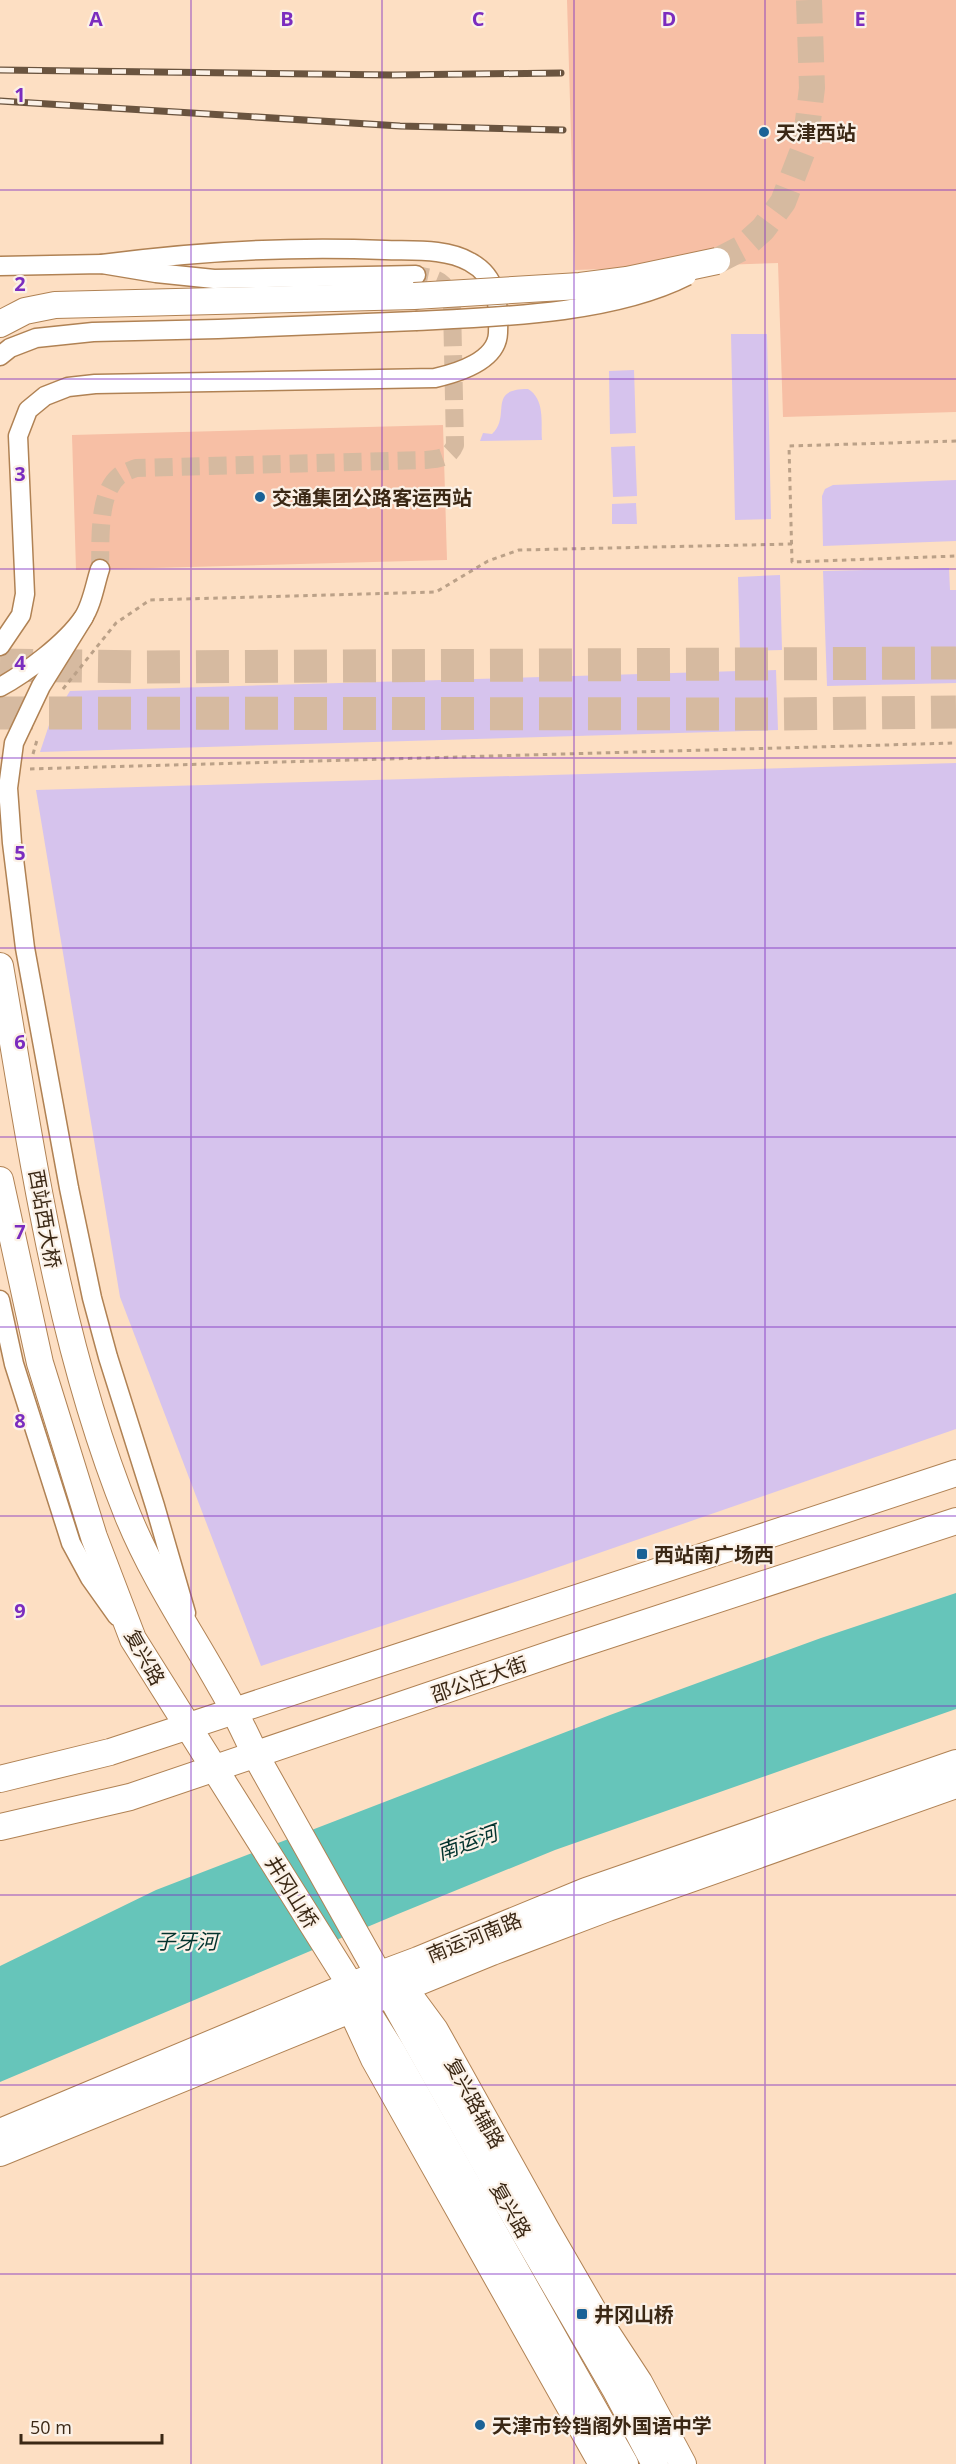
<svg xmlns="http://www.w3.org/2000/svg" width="956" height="2464" font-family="'Open Sans','Noto Sans SC',sans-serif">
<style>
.green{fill:#d6c3ed}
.water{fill:#66c5ba}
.building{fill:#f7bfa5}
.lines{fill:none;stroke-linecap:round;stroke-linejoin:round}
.street-tunnel{stroke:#d6baa0;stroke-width:18;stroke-dasharray:18 9;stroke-linecap:butt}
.secondary-tunnel{stroke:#d6baa0;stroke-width:26;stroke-dasharray:26 13;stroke-linecap:butt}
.highway-tunnel{stroke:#d6baa0;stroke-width:33;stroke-dasharray:33 16;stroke-linecap:butt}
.street-casing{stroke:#b08254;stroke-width:21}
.secondary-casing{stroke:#b08254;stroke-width:28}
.path{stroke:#bba188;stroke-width:3;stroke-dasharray:4.5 4.5;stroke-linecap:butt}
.street{stroke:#fff;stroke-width:18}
.secondary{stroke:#fff;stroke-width:26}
.rail-casing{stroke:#6a543f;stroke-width:7}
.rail{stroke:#fbf1e7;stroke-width:4.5;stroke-dasharray:14;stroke-linecap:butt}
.street-bridge-casing{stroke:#b08254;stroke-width:21;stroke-linecap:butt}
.secondary-bridge-casing{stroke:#b08254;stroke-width:28;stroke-linecap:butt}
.street-bridge{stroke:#fff;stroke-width:18}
.secondary-bridge{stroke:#fff;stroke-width:26}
.grid{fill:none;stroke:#7b2cbf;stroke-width:1.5;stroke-opacity:0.55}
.poi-dot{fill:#1a6296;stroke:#fbf1e7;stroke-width:2}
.labels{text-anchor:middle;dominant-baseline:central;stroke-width:4.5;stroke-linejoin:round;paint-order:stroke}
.poi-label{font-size:20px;font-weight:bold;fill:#3b2815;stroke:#fbf1e7;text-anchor:start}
.street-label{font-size:20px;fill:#3b2815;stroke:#fbf1e7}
.water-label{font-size:21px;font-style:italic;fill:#03332e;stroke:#fbf1e7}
.grid-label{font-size:20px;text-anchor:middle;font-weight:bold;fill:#7b2cbf;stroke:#fbf1e7;stroke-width:4.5;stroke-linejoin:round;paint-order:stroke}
</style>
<rect width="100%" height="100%" fill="#fddfc3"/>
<g class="green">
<path d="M 731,334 L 767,334 L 771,519 L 735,520 Z"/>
<path d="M 634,370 L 636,433 L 610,434 L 609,371 Z"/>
<path d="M 528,389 C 545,399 541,422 542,440 L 480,441 L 483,433 L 492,434 C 512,415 486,389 528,389 Z"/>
<path d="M 635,446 L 637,496 L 613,497 L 611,447 Z"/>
<path d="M 956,480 L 956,541 L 823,546 L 822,496 L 825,489 L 833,485 Z"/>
<path d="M 636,503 L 637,524 L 612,524 L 612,504 Z"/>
<path d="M 949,568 L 950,590 L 956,590 L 956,683 L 827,686 L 823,571 Z"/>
<path d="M 780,575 L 782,650 L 740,651 L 738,577 Z"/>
<path d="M 776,670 L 778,730 L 40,752 L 49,725 L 70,691 Z"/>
<path d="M 956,763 L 956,1429 L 527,1578 L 261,1666 L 120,1297 L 36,790 Z"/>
</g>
<path class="water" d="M 956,1593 L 956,1709 L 555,1850 L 398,1914 L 0,2082 L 0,1966 L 156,1890 L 610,1715 L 821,1638 Z"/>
<g class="building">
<path d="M 567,0 L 956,0 L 956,412 L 783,417 L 778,263 L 575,270 Z"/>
<path d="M 443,425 L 447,560 L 76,570 L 72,435 Z"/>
</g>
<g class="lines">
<path class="street-tunnel" d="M 100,569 C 101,543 97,494 119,476 C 123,473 131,470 136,468 L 426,460 C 438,459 450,458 455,445 L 452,305 C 445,279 441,280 416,275"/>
<path class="secondary-tunnel" d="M 717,261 L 742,248 L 763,229 L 783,202 L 805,145 L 812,88 L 809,0"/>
<g class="highway-tunnel">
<path d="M 0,665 L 146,667 L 956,663"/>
<path d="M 0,713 L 780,714 L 956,712"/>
</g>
<defs>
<g id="street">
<path d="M 0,266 L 102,264 L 156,273 L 214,279 L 416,275"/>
<path d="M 0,356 L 10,348 L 36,338 L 93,332 L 218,329 L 416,321"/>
<path d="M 84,617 L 41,686 L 14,743 L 8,788 L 12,843 L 25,948 L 69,1188 L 92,1298 L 108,1357 L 155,1506 L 186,1613"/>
<path d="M 0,646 L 21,615 L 25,594 L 18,436 L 28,410 L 45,396 L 68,387 L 95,384 L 435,378 C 457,373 497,361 498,333 C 499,304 498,277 470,262 C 446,248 412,251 385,250 C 289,246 198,251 102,264"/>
<path d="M 0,687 C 26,673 66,643 83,618 C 92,605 95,584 100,569"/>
<path d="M 0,1300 L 14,1364 L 71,1543 L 90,1578 L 117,1616"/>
</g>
<g id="secondary">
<path d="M 0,324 L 25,311 L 55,305 L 414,296"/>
<path d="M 0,966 C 32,1151 57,1341 128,1516 C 153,1577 189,1630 221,1687 C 234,1709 245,1733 256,1756 L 499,2189 L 615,2389 L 655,2464"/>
<path d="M 0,1180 L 40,1363 L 94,1537 L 133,1639 L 392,2051 L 625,2464"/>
<path d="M 0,1779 L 110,1752 L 956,1473"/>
<path d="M 0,1827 L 130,1797 L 563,1650 L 956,1521"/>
<path d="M 389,1980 L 404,1988 L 435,2030 L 546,2229 L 601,2324 L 639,2382 L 683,2464"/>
<path d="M 351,2000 L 351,2009 L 374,2059 L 602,2464"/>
<path d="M 0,2132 L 351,1985 L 418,1960 L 586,1891 L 956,1763"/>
<path d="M 0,2153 L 492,1952 L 608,1908 L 956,1785"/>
</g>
</defs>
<use href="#street" class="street-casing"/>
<use href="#secondary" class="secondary-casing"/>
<g class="path">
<path d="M 956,441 L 789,446 L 792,562 L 956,556"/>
<path d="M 63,689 L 116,623 L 150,600 L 436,592 L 488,561 L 519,550 L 792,544"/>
<path d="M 33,754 L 37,740"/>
<path d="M 30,769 L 956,743"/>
</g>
<use href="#street" class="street"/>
<use href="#secondary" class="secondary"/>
<defs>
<g id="rail">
<path d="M 0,70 L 393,75 L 561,73"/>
<path d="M 0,101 L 400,126 L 563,130"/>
</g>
</defs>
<use href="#rail" class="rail-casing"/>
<use href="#rail" class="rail"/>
<defs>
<path id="street-bridge" d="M 416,321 C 499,317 612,314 687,276"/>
<path id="secondary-bridge" d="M 414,296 L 580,286 L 627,280 L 717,261"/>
</defs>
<use href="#street-bridge" class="street-bridge-casing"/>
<use href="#secondary-bridge" class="secondary-bridge-casing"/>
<use href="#street-bridge" class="street-bridge"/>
<use href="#secondary-bridge" class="secondary-bridge"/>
</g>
<path class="grid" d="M 191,0 L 191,2464M 382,0 L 382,2464M 574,0 L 574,2464M 765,0 L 765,2464M 0,190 L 956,190M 0,379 L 956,379M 0,569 L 956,569M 0,758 L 956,758M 0,948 L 956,948M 0,1137 L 956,1137M 0,1327 L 956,1327M 0,1516 L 956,1516M 0,1706 L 956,1706M 0,1895 L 956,1895M 0,2085 L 956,2085M 0,2274 L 956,2274"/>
<g class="poi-dot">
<circle cx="764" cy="132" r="6"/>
<circle cx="260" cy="497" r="6"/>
<rect x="636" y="1548" width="12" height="12" rx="3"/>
<rect x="576" y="2308" width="12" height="12" rx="3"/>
<circle cx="480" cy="2425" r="6"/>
</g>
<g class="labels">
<g class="poi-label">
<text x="776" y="132">天津西站</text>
<text x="272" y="497">交通集团公路客运西站</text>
<text x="654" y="1554">西站南广场西</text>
<text x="594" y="2314">井冈山桥</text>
<text x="492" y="2425">天津市铃铛阁外国语中学</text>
</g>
<g class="street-label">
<text transform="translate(45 1219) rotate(80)">西站西大桥</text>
<text transform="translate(145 1657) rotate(61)">复兴路</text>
<text transform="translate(479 1679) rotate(-19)">邵公庄大街</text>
<text transform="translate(292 1892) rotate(58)">井冈山桥</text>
<text transform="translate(474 1937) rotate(-22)">南运河南路</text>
<text transform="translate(475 2103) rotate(61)">复兴路辅路</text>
<text transform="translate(511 2210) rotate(60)">复兴路</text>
</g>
<g class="water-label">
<text transform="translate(467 1842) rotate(-20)">南运河</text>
<text x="186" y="1941">子牙河</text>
</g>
</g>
<g class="grid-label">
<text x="96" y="26">A</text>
<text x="287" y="26">B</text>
<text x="478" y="26">C</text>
<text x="669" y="26">D</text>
<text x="860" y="26">E</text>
<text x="20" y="102">1</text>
<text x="20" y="291">2</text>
<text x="20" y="481">3</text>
<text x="20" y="670">4</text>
<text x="20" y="860">5</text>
<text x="20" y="1049">6</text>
<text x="20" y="1239">7</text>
<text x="20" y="1428">8</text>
<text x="20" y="1618">9</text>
</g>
<path d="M21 2434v9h141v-9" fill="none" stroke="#3b2815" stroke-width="3"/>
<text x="30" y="2434" font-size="18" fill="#3b2815" stroke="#fbf1e7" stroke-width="4.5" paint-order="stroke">50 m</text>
</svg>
